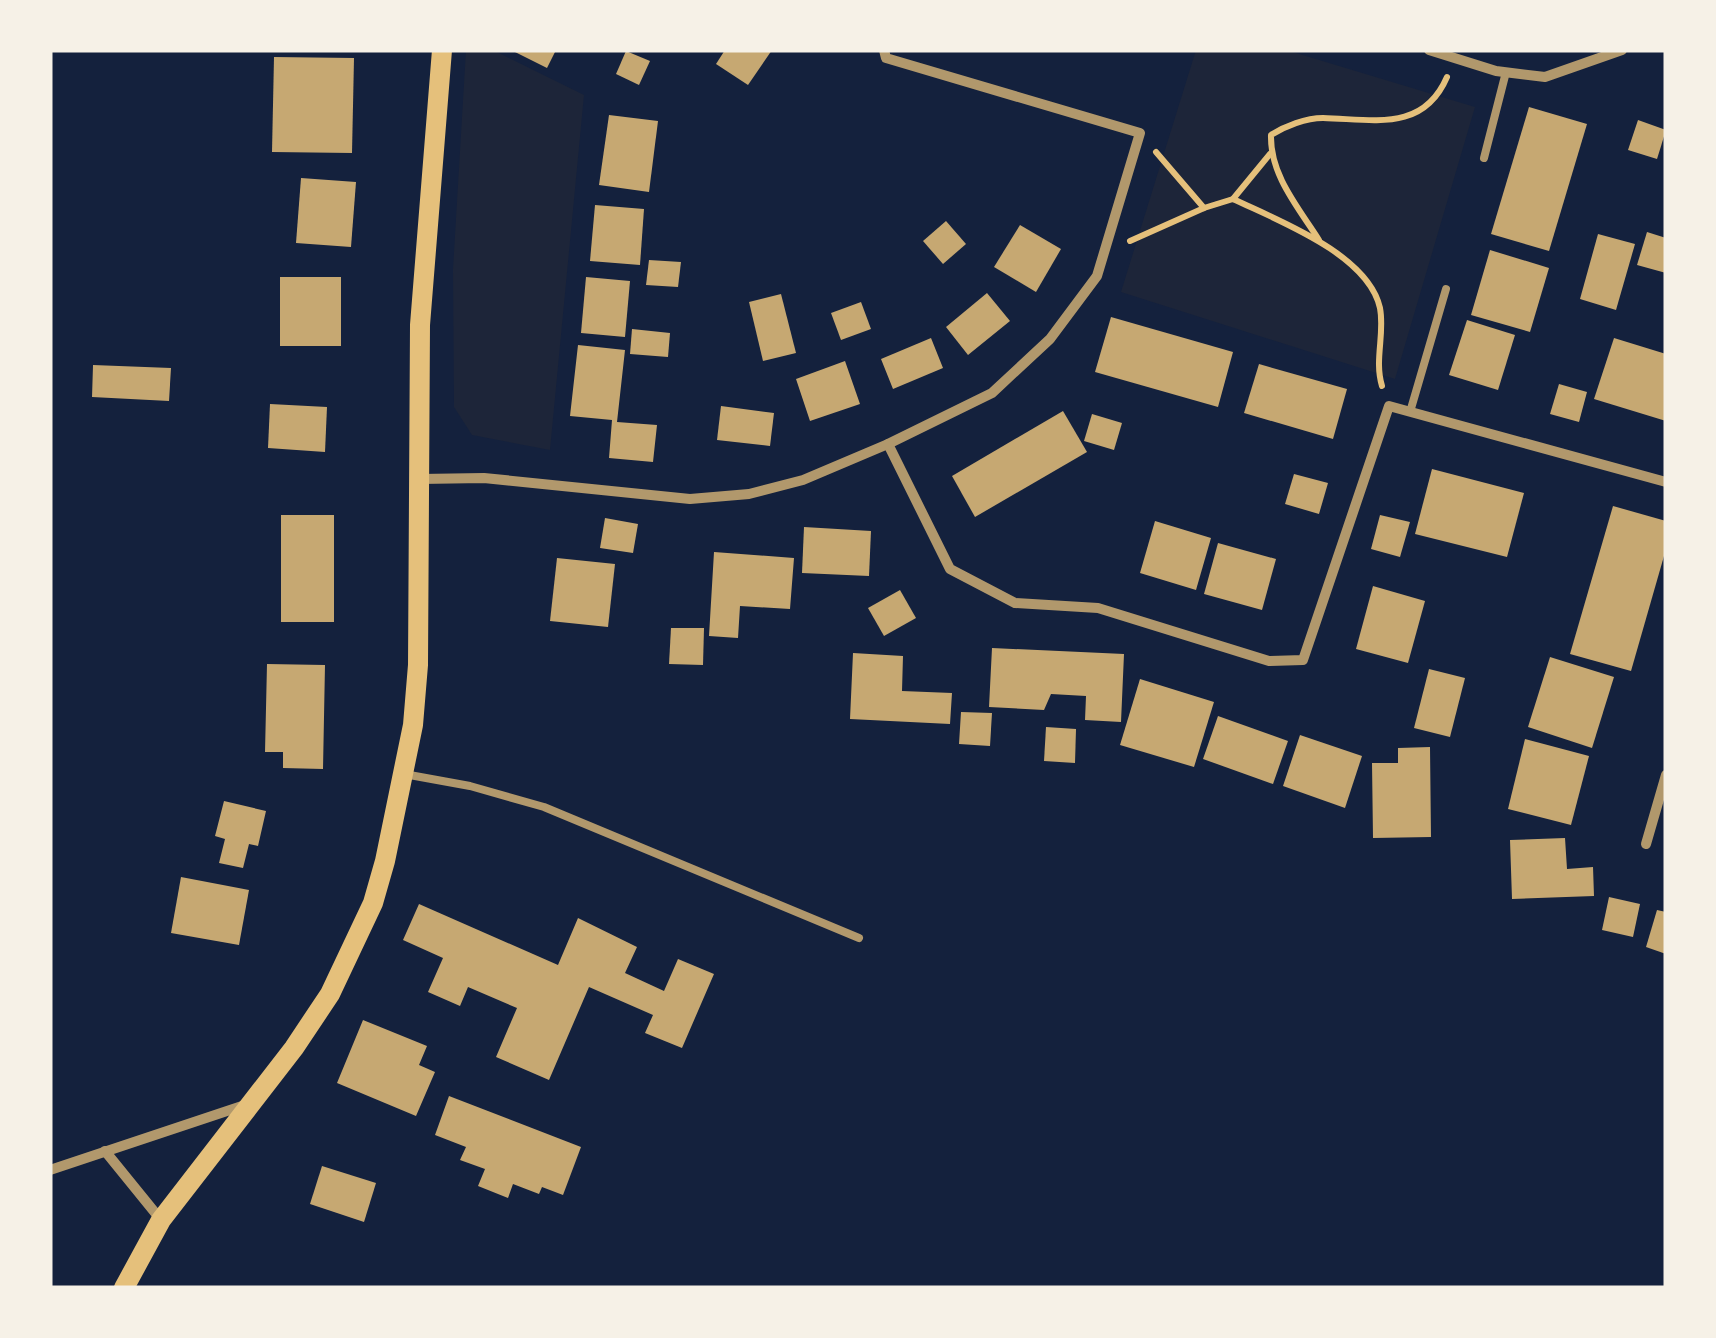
<svg xmlns="http://www.w3.org/2000/svg" width="1716" height="1338" font-family="'Fira Sans Condensed',sans-serif">
<style>
.green{fill:#1d2539}
.building{fill:#c6a872}
.lines{fill:none;stroke-linecap:round;stroke-linejoin:round}
.path{stroke:#e5c07b;stroke-width:6}
.service{stroke:#b1986c;stroke-width:8}
.minor{stroke:#b1986c;stroke-width:10}
.secondary{stroke:#e5c07b;stroke-width:20}
</style>
<rect width="100%" height="100%" fill="#14213d"/>
<g class="green">
<path d="M 466,50 L 493,50 L 584,95 L 550,450 L 472,435 L 454,407 L 453,269 Z"/>
<path d="M 1196,50 L 1286,50 L 1475,107 L 1395,379 L 1121,292 Z"/>
</g>
<g class="building">
<path d="M 511,50 L 556,50 L 547,68 Z"/>
<path d="M 725,50 L 772,50 L 748,85 L 716,64 Z"/>
<path d="M 626,51 L 650,61 L 639,85 L 616,74 Z"/>
<path d="M 274,57 L 354,58 L 352,153 L 272,152 Z"/>
<path d="M 1529,107 L 1587,124 L 1549,251 L 1491,234 Z"/>
<path d="M 609,115 L 658,121 L 649,192 L 599,185 Z"/>
<path d="M 1638,120 L 1666,130 L 1657,159 L 1628,150 Z"/>
<path d="M 301,178 L 356,182 L 351,247 L 296,243 Z"/>
<path d="M 595,205 L 644,209 L 640,265 L 590,261 Z"/>
<path d="M 946,221 L 966,244 L 943,264 L 923,241 Z"/>
<path d="M 1020,225 L 1061,249 L 1036,292 L 994,267 Z"/>
<path d="M 1647,232 L 1666,238 L 1666,273 L 1637,265 Z"/>
<path d="M 1598,234 L 1635,244 L 1616,310 L 1580,299 Z"/>
<path d="M 1490,250 L 1549,268 L 1530,332 L 1471,315 Z"/>
<path d="M 649,260 L 681,262 L 678,287 L 646,285 Z"/>
<rect x="280" y="277" width="61" height="69"/>
<path d="M 586,277 L 630,281 L 625,337 L 581,333 Z"/>
<path d="M 987,293 L 1010,321 L 968,355 L 946,327 Z"/>
<path d="M 781,294 L 796,353 L 763,361 L 749,302 Z"/>
<path d="M 861,302 L 871,329 L 841,340 L 831,313 Z"/>
<path d="M 1111,317 L 1233,352 L 1218,407 L 1095,372 Z"/>
<path d="M 1467,320 L 1515,335 L 1498,390 L 1449,375 Z"/>
<path d="M 632,329 L 670,333 L 668,357 L 630,354 Z"/>
<path d="M 931,338 L 943,368 L 893,389 L 881,359 Z"/>
<path d="M 1614,338 L 1666,354 L 1666,421 L 1594,399 Z"/>
<path d="M 578,345 L 625,350 L 617,422 L 657,425 L 653,462 L 609,458 L 612,420 L 570,416 Z"/>
<path d="M 845,361 L 860,404 L 810,421 L 796,379 Z"/>
<path d="M 1259,364 L 1347,389 L 1333,439 L 1244,413 Z"/>
<path d="M 93,365 L 171,368 L 169,401 L 92,397 Z"/>
<path d="M 1559,384 L 1587,392 L 1579,422 L 1550,414 Z"/>
<path d="M 270,404 L 327,407 L 325,452 L 268,448 Z"/>
<path d="M 721,406 L 774,413 L 770,446 L 717,440 Z"/>
<path d="M 1063,411 L 1087,452 L 975,517 L 952,476 Z"/>
<path d="M 1092,414 L 1122,423 L 1114,450 L 1084,441 Z"/>
<path d="M 1432,469 L 1524,493 L 1507,557 L 1415,534 Z"/>
<path d="M 1294,474 L 1328,483 L 1319,514 L 1285,504 Z"/>
<path d="M 1613,506 L 1666,521 L 1666,549 L 1631,671 L 1570,654 Z"/>
<rect x="281" y="515" width="53" height="107"/>
<path d="M 1380,515 L 1410,522 L 1400,557 L 1371,549 Z"/>
<path d="M 605,518 L 638,524 L 633,553 L 600,548 Z"/>
<path d="M 1155,521 L 1211,538 L 1196,590 L 1140,573 Z"/>
<path d="M 804,527 L 871,531 L 869,576 L 802,573 Z"/>
<path d="M 1218,543 L 1276,559 L 1262,610 L 1204,594 Z"/>
<path d="M 714,552 L 794,558 L 790,609 L 740,606 L 738,638 L 709,636 Z"/>
<path d="M 557,558 L 615,564 L 608,627 L 550,621 Z"/>
<path d="M 1373,586 L 1425,601 L 1408,663 L 1356,649 Z"/>
<path d="M 900,590 L 916,618 L 884,636 L 868,608 Z"/>
<path d="M 671,628 L 704,628 L 703,665 L 669,664 Z"/>
<path d="M 992,648 L 1124,654 L 1121,722 L 1085,720 L 1086,696 L 1051,694 L 1044,710 L 989,707 Z"/>
<path d="M 853,653 L 903,656 L 902,691 L 952,693 L 950,724 L 850,719 Z"/>
<path d="M 1550,657 L 1614,677 L 1592,748 L 1528,727 Z"/>
<path d="M 267,664 L 325,665 L 323,769 L 283,768 L 283,752 L 265,752 Z"/>
<path d="M 1429,669 L 1465,678 L 1450,737 L 1414,728 Z"/>
<path d="M 1140,679 L 1214,702 L 1194,767 L 1120,745 Z"/>
<path d="M 961,712 L 992,713 L 990,746 L 959,744 Z"/>
<path d="M 1218,716 L 1288,741 L 1273,784 L 1203,759 Z"/>
<path d="M 1046,727 L 1076,729 L 1075,763 L 1044,761 Z"/>
<path d="M 1300,735 L 1362,756 L 1345,808 L 1283,786 Z"/>
<path d="M 1525,739 L 1589,756 L 1571,825 L 1508,809 Z"/>
<path d="M 1430,747 L 1431,837 L 1373,838 L 1372,763 L 1398,763 L 1398,748 Z"/>
<path d="M 224,801 L 266,811 L 258,846 L 249,844 L 243,868 L 219,863 L 225,839 L 215,836 Z"/>
<path d="M 1565,838 L 1567,869 L 1593,867 L 1594,896 L 1512,899 L 1510,840 Z"/>
<path d="M 181,877 L 249,890 L 239,945 L 171,933 Z"/>
<path d="M 1609,897 L 1640,904 L 1633,937 L 1602,930 Z"/>
<path d="M 419,904 L 558,965 L 578,918 L 637,947 L 625,973 L 664,991 L 678,959 L 714,974 L 682,1048 L 645,1033 L 653,1015 L 589,987 L 549,1080 L 496,1057 L 517,1008 L 468,987 L 460,1006 L 428,992 L 443,958 L 403,940 Z"/>
<path d="M 1657,910 L 1666,912 L 1666,954 L 1646,947 Z"/>
<path d="M 363,1020 L 427,1046 L 419,1065 L 435,1072 L 416,1116 L 337,1083 Z"/>
<path d="M 449,1096 L 581,1147 L 563,1195 L 542,1187 L 539,1194 L 513,1184 L 508,1198 L 478,1186 L 485,1169 L 460,1160 L 466,1147 L 435,1135 Z"/>
<path d="M 322,1166 L 376,1183 L 364,1222 L 310,1204 Z"/>
</g>
<g class="lines">
<g class="path">
<path d="M 1156,152 L 1204,208"/>
<path d="M 1233,199 L 1270,154"/>
<path d="M 1319,240 C 1298,207 1270,175 1271,135 C 1285,126 1306,118 1323,118 C 1372,119 1423,133 1447,77"/>
<path d="M 1130,241 L 1204,208 L 1233,199 C 1277,220 1368,254 1380,308 C 1385,334 1374,360 1382,386"/>
</g>
<g class="service">
<path d="M 1484,158 L 1506,72"/>
<path d="M 1410,412 L 1446,289"/>
<path d="M 404,774 L 470,786 L 544,807 L 859,938"/>
</g>
<g class="minor">
<path d="M 1429,50 L 1496,71 L 1545,77 L 1622,50"/>
<path d="M 888,444 L 950,569 L 1015,603 L 1098,608 L 1269,661 L 1303,660 L 1389,406 L 1666,482"/>
<path d="M 420,479 L 484,478 L 690,499 L 749,494 L 803,480 L 888,444 L 992,393 L 1050,339 L 1097,276 L 1140,133 L 886,58 L 884,50"/>
<path d="M 1646,844 L 1666,775"/>
<path d="M 105,1151 L 161,1220"/>
<path d="M 50,1170 L 248,1104"/>
</g>
<path class="secondary" d="M 124,1288 L 161,1220 L 294,1048 L 330,994 L 373,903 L 385,861 L 413,725 L 418,665 L 420,325 L 442,50"/>
</g>
<rect width="1716" height="1338" fill="none" stroke="#f6f1e7" stroke-width="105"/>
</svg>
